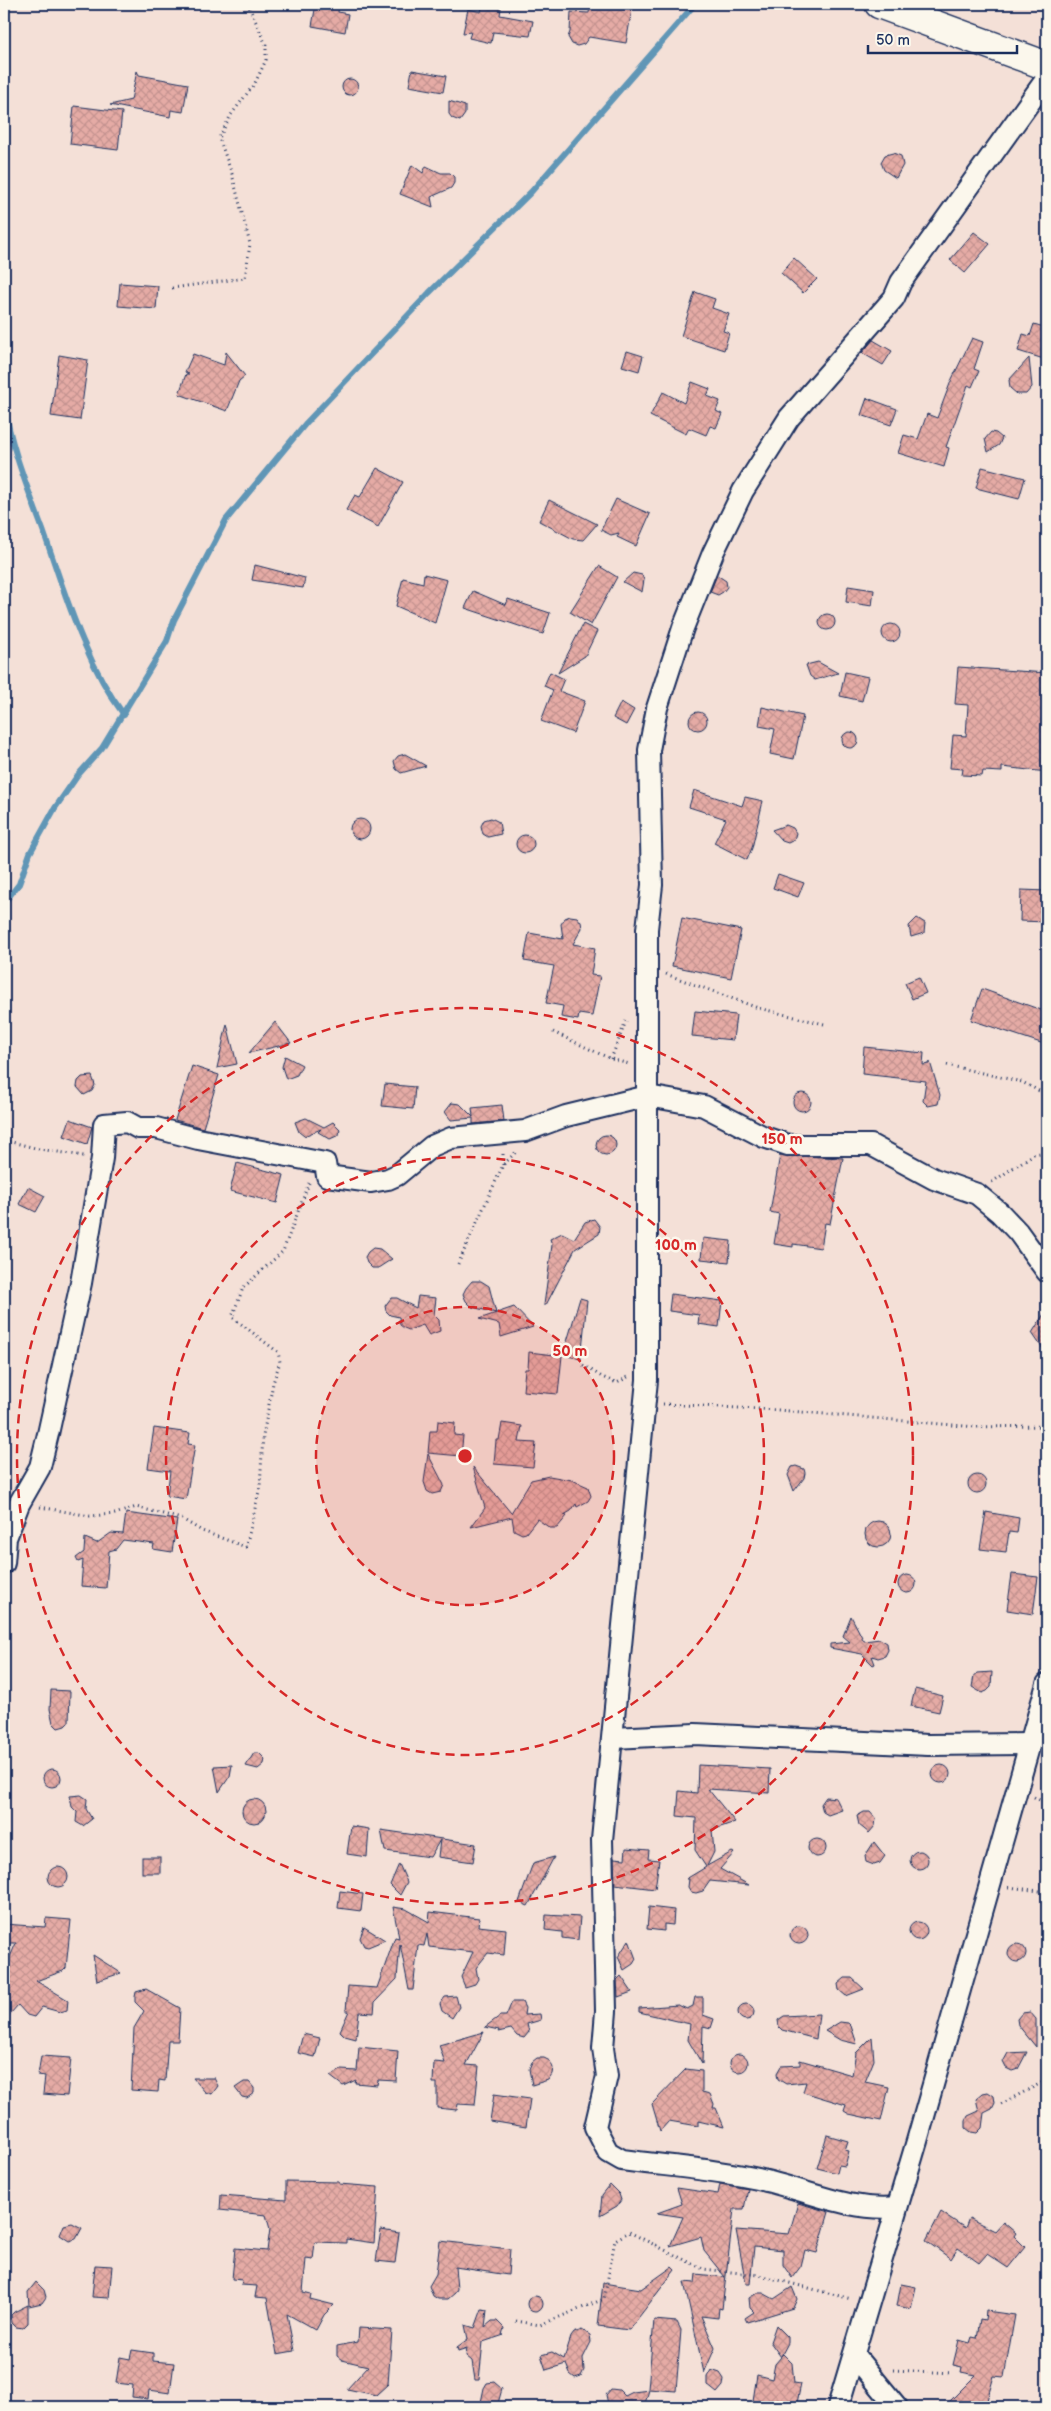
<svg xmlns="http://www.w3.org/2000/svg" width="1051" height="2411" font-family="'Balsamiq Sans',sans-serif">
<style>
.lines{fill:none;stroke-linecap:round;stroke-linejoin:round}
.stream{stroke:#6196b6;stroke-width:6}
.building{fill:url(#building-cross-hatch);stroke:#1b2f5e}
.street-casing{stroke:#1b2f5e;stroke-width:24}
.secondary-casing{stroke:#1b2f5e;stroke-width:31}
.path{stroke:#1b2f5e;stroke-width:3;stroke-dasharray:1 4;stroke-linecap:butt}
.street{stroke:#fbf7ec;stroke-width:20}
.secondary{stroke:#fbf7ec;stroke-width:28}
.ring{fill:none;stroke:#d62828;stroke-width:2.5;stroke-dasharray:9 6}
.centre{fill:#d62828;stroke:#fbf7ec;stroke-width:2.5}
.ring-label{font-size:15px;text-anchor:middle;font-weight:bold;fill:#d62828;stroke:#fbf7ec;stroke-width:5;stroke-linejoin:round;paint-order:stroke}
</style>
<defs>
<pattern id="building-cross-hatch" width="8" height="8" patternUnits="userSpaceOnUse" patternTransform="scale(1.25)"><rect width="8" height="8" fill="#e5aba5"/><path d="M0 0l8 8M0 8l8-8" fill="none" stroke="#c49390"/></pattern>
</defs>
<rect width="100%" height="100%" fill="#f4e0d7"/>
<filter id="ink" filterUnits="userSpaceOnUse"><feTurbulence type="fractalNoise" baseFrequency=".02" numOctaves="2"/><feDisplacementMap in="SourceGraphic" scale="10" xChannelSelector="R" yChannelSelector="G"/><feConvolveMatrix kernelMatrix="1 2 1 2 8 2 1 2 1" color-interpolation-filters="sRGB"/></filter>
<g filter="url(#ink)">
<g class="lines">
<g class="stream">
<path d="M 4,402 C 10,446 28,489 43,530 C 65,593 84,661 124,715"/>
<path d="M 4,903 L 19,884 L 30,853 L 55,808 L 78,775 L 102,748 L 167,641 L 174,620 L 226,520 L 306,423 L 429,293 L 531,192 L 695,4"/>
</g>
</g>
<g class="building">
<path d="M 316,4 L 339,4 L 338,12 L 348,14 L 345,32 L 312,26 Z"/>
<path d="M 483,4 L 501,8 L 500,15 L 533,21 L 530,36 L 493,32 L 491,43 L 469,38 L 471,32 L 463,33 L 468,9 L 481,12 Z"/>
<path d="M 590,4 L 633,4 L 626,43 L 589,37 L 584,44 L 577,46 L 572,44 L 568,37 L 570,32 L 571,12 L 589,13 Z"/>
<path d="M 412,70 L 446,76 L 443,92 L 409,86 Z"/>
<path d="M 137,71 L 139,75 L 188,84 L 183,112 L 171,110 L 170,117 L 110,105 L 131,100 Z"/>
<circle cx="350" cy="87" r="8"/>
<path d="M 449,101 L 465,106 L 465,114 L 460,121 L 452,118 L 449,114 Z"/>
<path d="M 74,106 L 122,112 L 118,150 L 70,144 Z"/>
<path d="M 893,153 L 901,156 L 903,165 L 896,178 L 884,170 L 881,162 L 885,155 Z"/>
<path d="M 412,165 L 423,173 L 426,166 L 441,173 L 450,173 L 454,177 L 454,183 L 451,188 L 431,197 L 433,207 L 400,194 Z"/>
<path d="M 974,232 L 990,244 L 965,273 L 950,260 Z"/>
<path d="M 794,258 L 817,279 L 803,293 L 781,273 Z"/>
<path d="M 120,283 L 158,286 L 156,309 L 118,306 Z"/>
<path d="M 695,292 L 715,299 L 712,308 L 729,314 L 723,331 L 729,333 L 724,350 L 681,336 Z"/>
<path d="M 1034,324 L 1047,328 L 1047,360 L 1018,351 L 1023,334 L 1030,336 Z"/>
<path d="M 972,338 L 983,342 L 974,369 L 979,371 L 972,387 L 968,385 L 946,447 L 949,448 L 944,467 L 898,453 L 904,435 L 918,439 L 927,414 L 937,418 L 951,381 Z"/>
<path d="M 873,340 L 892,351 L 883,365 L 862,353 Z"/>
<path d="M 627,351 L 643,356 L 639,371 L 622,366 Z"/>
<path d="M 226,352 L 245,376 L 239,381 L 227,411 L 179,394 L 186,374 L 189,374 L 185,372 L 193,354 L 224,365 Z"/>
<path d="M 59,355 L 88,360 L 80,420 L 51,416 Z"/>
<path d="M 1029,358 L 1032,387 L 1026,394 L 1017,394 L 1010,388 L 1009,380 Z"/>
<path d="M 692,382 L 710,389 L 707,396 L 720,401 L 716,411 L 722,414 L 716,428 L 710,426 L 706,435 L 689,428 L 686,434 L 650,416 L 663,392 L 684,403 Z"/>
<path d="M 867,398 L 897,409 L 891,425 L 861,415 Z"/>
<path d="M 991,432 L 996,433 L 1002,438 L 999,445 L 988,452 L 985,439 Z"/>
<path d="M 982,467 L 1025,478 L 1019,499 L 976,488 Z"/>
<path d="M 377,468 L 403,482 L 378,527 L 346,510 L 355,495 L 360,497 Z"/>
<path d="M 616,499 L 650,514 L 636,546 L 617,537 L 619,533 L 611,535 L 601,530 Z"/>
<path d="M 549,500 L 597,524 L 583,540 L 573,539 L 539,521 Z"/>
<path d="M 255,565 L 305,578 L 303,588 L 252,580 Z"/>
<path d="M 599,566 L 617,577 L 591,625 L 570,612 Z"/>
<path d="M 633,573 L 642,575 L 644,580 L 642,592 L 623,582 Z"/>
<path d="M 424,574 L 447,580 L 435,623 L 396,606 L 403,578 L 423,583 Z"/>
<path d="M 717,575 L 726,581 L 727,587 L 723,592 L 718,595 L 710,592 Z"/>
<path d="M 848,586 L 874,590 L 872,606 L 846,602 Z"/>
<path d="M 473,591 L 506,605 L 508,599 L 550,613 L 543,634 L 465,608 Z"/>
<circle cx="827" cy="622" r="8"/>
<path d="M 583,624 L 597,631 L 585,656 L 558,673 Z"/>
<circle cx="891" cy="633" r="9"/>
<path d="M 818,662 L 838,673 L 815,680 L 810,676 L 806,665 Z"/>
<path d="M 958,667 L 1047,673 L 1047,772 L 1002,767 L 1002,772 L 983,771 L 982,776 L 962,775 L 963,769 L 950,768 L 953,735 L 966,736 L 968,705 L 955,704 Z"/>
<path d="M 550,672 L 564,679 L 559,691 L 585,701 L 573,733 L 541,721 L 553,690 L 544,686 Z"/>
<path d="M 845,672 L 868,677 L 862,701 L 840,696 Z"/>
<path d="M 621,702 L 634,710 L 626,725 L 613,718 Z"/>
<path d="M 762,707 L 803,716 L 794,759 L 770,754 L 775,729 L 759,726 Z"/>
<circle cx="698" cy="721" r="9"/>
<circle cx="850" cy="740" r="8"/>
<path d="M 405,754 L 426,766 L 401,773 L 396,769 L 394,761 L 398,756 Z"/>
<path d="M 694,790 L 742,806 L 745,797 L 763,801 L 752,848 L 747,860 L 714,843 L 726,819 L 689,807 Z"/>
<path d="M 491,818 L 499,822 L 501,834 L 488,837 L 483,834 L 481,826 L 484,820 Z"/>
<circle cx="360" cy="829" r="10"/>
<path d="M 786,825 L 793,828 L 796,833 L 794,840 L 788,843 L 782,841 L 772,830 Z"/>
<circle cx="525" cy="844" r="9"/>
<path d="M 778,874 L 804,883 L 798,897 L 773,888 Z"/>
<path d="M 1021,890 L 1047,891 L 1047,922 L 1020,921 Z"/>
<path d="M 570,916 L 577,917 L 581,922 L 582,928 L 573,944 L 595,948 L 591,975 L 600,976 L 592,1016 L 579,1014 L 578,1020 L 561,1017 L 563,1006 L 546,1003 L 554,966 L 524,961 L 529,933 L 563,939 L 561,924 L 565,918 Z"/>
<path d="M 682,918 L 741,930 L 731,978 L 672,966 Z"/>
<path d="M 917,918 L 925,923 L 924,933 L 911,937 L 909,926 Z"/>
<path d="M 919,977 L 926,993 L 912,999 L 905,983 Z"/>
<path d="M 982,989 L 1047,1012 L 1047,1045 L 971,1020 Z"/>
<path d="M 695,1011 L 736,1015 L 733,1040 L 692,1036 Z"/>
<path d="M 275,1022 L 291,1043 L 249,1053 Z"/>
<path d="M 227,1024 L 237,1064 L 217,1068 Z"/>
<path d="M 864,1047 L 924,1053 L 923,1065 L 929,1064 L 930,1062 L 940,1095 L 938,1104 L 928,1106 L 923,1101 L 926,1081 L 862,1074 Z"/>
<path d="M 285,1056 L 302,1065 L 297,1075 L 286,1079 L 282,1067 Z"/>
<path d="M 192,1066 L 219,1075 L 203,1128 L 175,1120 Z"/>
<path d="M 92,1076 L 95,1085 L 92,1091 L 84,1095 L 77,1087 L 78,1081 L 82,1077 Z"/>
<path d="M 385,1084 L 415,1087 L 413,1109 L 382,1106 Z"/>
<circle cx="802" cy="1102" r="9"/>
<path d="M 452,1103 L 460,1104 L 473,1117 L 472,1108 L 502,1105 L 504,1121 L 473,1124 L 473,1118 L 451,1120 L 445,1112 Z"/>
<path d="M 306,1118 L 324,1127 L 333,1122 L 340,1129 L 339,1135 L 330,1139 L 318,1132 L 321,1129 L 304,1136 L 299,1132 L 295,1122 Z"/>
<path d="M 70,1119 L 92,1127 L 87,1144 L 64,1136 Z"/>
<circle cx="606" cy="1145" r="10"/>
<path d="M 780,1155 L 843,1158 L 830,1224 L 825,1223 L 821,1248 L 793,1244 L 793,1247 L 774,1244 L 779,1214 L 770,1212 Z"/>
<path d="M 237,1163 L 284,1175 L 277,1203 L 230,1191 Z"/>
<path d="M 28,1187 L 45,1196 L 36,1212 L 19,1204 Z"/>
<path d="M 594,1219 L 600,1227 L 599,1234 L 575,1249 L 546,1305 L 544,1305 L 552,1245 L 550,1239 L 562,1233 L 574,1239 L 585,1222 Z"/>
<path d="M 703,1238 L 731,1241 L 729,1262 L 701,1259 Z"/>
<path d="M 373,1248 L 380,1249 L 392,1259 L 378,1268 L 372,1268 L 367,1263 L 365,1257 L 368,1252 Z"/>
<path d="M 472,1281 L 481,1281 L 489,1286 L 496,1313 L 472,1307 L 466,1301 L 463,1294 L 466,1288 Z"/>
<path d="M 671,1294 L 722,1301 L 719,1327 L 698,1324 L 699,1315 L 669,1311 Z"/>
<path d="M 418,1296 L 436,1298 L 434,1315 L 439,1320 L 440,1331 L 429,1335 L 423,1325 L 409,1330 L 404,1328 L 400,1325 L 399,1317 L 390,1315 L 386,1311 L 385,1306 L 391,1298 L 397,1298 L 416,1308 Z"/>
<path d="M 580,1298 L 587,1300 L 581,1359 L 563,1355 Z"/>
<path d="M 514,1307 L 533,1327 L 501,1337 L 499,1324 L 479,1319 Z"/>
<path d="M 1047,1309 L 1047,1355 L 1032,1333 Z"/>
<path d="M 529,1352 L 562,1356 L 558,1394 L 523,1391 L 525,1369 L 528,1369 Z"/>
<path d="M 438,1421 L 455,1423 L 454,1435 L 463,1436 L 461,1456 L 428,1453 L 430,1431 L 437,1431 Z"/>
<path d="M 502,1423 L 522,1426 L 519,1442 L 536,1443 L 533,1467 L 494,1464 L 496,1440 L 499,1440 Z"/>
<path d="M 154,1428 L 190,1433 L 188,1444 L 195,1445 L 186,1499 L 167,1496 L 170,1471 L 148,1468 Z"/>
<path d="M 428,1454 L 444,1485 L 441,1492 L 432,1494 L 427,1491 L 424,1482 Z"/>
<path d="M 796,1466 L 804,1469 L 805,1473 L 804,1478 L 794,1491 L 788,1475 L 792,1467 Z"/>
<path d="M 473,1467 L 511,1513 L 531,1480 L 549,1476 L 572,1480 L 588,1487 L 591,1496 L 588,1501 L 577,1507 L 576,1504 L 571,1511 L 564,1515 L 567,1516 L 557,1528 L 550,1528 L 537,1519 L 526,1533 L 522,1534 L 514,1530 L 512,1517 L 471,1527 L 485,1508 Z"/>
<circle cx="977" cy="1484" r="9"/>
<path d="M 986,1512 L 1019,1518 L 1017,1533 L 1009,1532 L 1006,1552 L 980,1549 Z"/>
<path d="M 126,1513 L 177,1520 L 172,1552 L 153,1549 L 154,1544 L 123,1540 L 116,1549 L 109,1551 L 106,1588 L 81,1586 L 83,1560 L 78,1562 L 76,1558 L 84,1552 L 85,1538 L 97,1543 L 111,1533 L 123,1534 Z"/>
<circle cx="878" cy="1534" r="13"/>
<path d="M 1012,1574 L 1038,1577 L 1033,1614 L 1007,1610 Z"/>
<circle cx="907" cy="1584" r="9"/>
<path d="M 851,1616 L 864,1641 L 880,1639 L 887,1643 L 888,1650 L 885,1656 L 878,1658 L 872,1656 L 875,1664 L 873,1665 L 862,1654 L 830,1648 L 830,1644 L 850,1642 L 843,1636 Z"/>
<path d="M 992,1672 L 991,1687 L 987,1691 L 982,1693 L 972,1687 L 974,1676 L 978,1673 Z"/>
<path d="M 915,1689 L 943,1696 L 939,1712 L 911,1706 Z"/>
<path d="M 51,1690 L 70,1691 L 69,1722 L 65,1726 L 58,1728 L 53,1723 L 50,1709 Z"/>
<path d="M 254,1753 L 259,1753 L 265,1759 L 264,1764 L 258,1769 L 246,1766 Z"/>
<circle cx="941" cy="1774" r="9"/>
<path d="M 232,1765 L 230,1776 L 219,1792 L 214,1766 Z"/>
<path d="M 698,1765 L 770,1769 L 769,1793 L 708,1789 L 735,1822 L 712,1830 L 714,1852 L 707,1866 L 732,1852 L 734,1853 L 720,1869 L 749,1885 L 710,1881 L 703,1891 L 696,1893 L 691,1892 L 688,1887 L 689,1879 L 686,1879 L 706,1867 L 695,1850 L 696,1818 L 677,1816 L 679,1791 L 697,1793 Z"/>
<circle cx="52" cy="1778" r="9"/>
<path d="M 81,1795 L 87,1799 L 86,1809 L 92,1819 L 83,1826 L 76,1822 L 77,1812 L 72,1807 L 70,1796 Z"/>
<path d="M 826,1797 L 836,1798 L 842,1810 L 828,1815 L 823,1812 L 821,1804 Z"/>
<circle cx="254" cy="1811" r="12"/>
<path d="M 864,1812 L 870,1812 L 876,1819 L 875,1826 L 869,1833 L 859,1825 L 857,1816 Z"/>
<path d="M 351,1826 L 369,1829 L 367,1857 L 347,1854 Z"/>
<path d="M 381,1830 L 476,1844 L 473,1862 L 438,1857 L 440,1840 L 430,1857 L 385,1851 Z"/>
<circle cx="817" cy="1848" r="9"/>
<path d="M 874,1842 L 885,1856 L 880,1863 L 874,1865 L 866,1862 L 865,1856 Z"/>
<path d="M 626,1848 L 649,1850 L 648,1859 L 659,1860 L 655,1889 L 615,1884 L 614,1858 L 625,1859 Z"/>
<circle cx="919" cy="1860" r="9"/>
<rect x="142" y="1857" width="18" height="16"/>
<path d="M 554,1857 L 528,1906 L 519,1902 L 533,1863 Z"/>
<path d="M 399,1864 L 407,1882 L 400,1895 L 390,1885 Z"/>
<circle cx="58" cy="1877" r="10"/>
<path d="M 340,1891 L 363,1894 L 361,1911 L 338,1908 Z"/>
<path d="M 393,1907 L 406,1909 L 429,1922 L 430,1912 L 479,1918 L 478,1926 L 506,1929 L 504,1955 L 488,1953 L 476,1968 L 478,1979 L 475,1984 L 465,1987 L 461,1977 L 473,1952 L 429,1947 L 427,1934 L 424,1946 L 418,1945 L 413,1990 L 409,1990 L 400,1944 L 397,1979 L 375,2002 L 374,2013 L 359,2012 L 356,2039 L 345,2036 L 340,2031 L 349,2011 L 346,2011 L 348,1986 L 377,1988 L 395,1937 L 399,1938 Z"/>
<path d="M 649,1907 L 674,1910 L 673,1925 L 664,1924 L 664,1931 L 647,1929 Z"/>
<path d="M 546,1915 L 580,1917 L 578,1940 L 562,1938 L 562,1932 L 545,1930 Z"/>
<path d="M 46,1918 L 71,1920 L 66,1968 L 63,1971 L 36,1981 L 68,2000 L 67,2010 L 60,2012 L 42,2007 L 34,2017 L 27,2015 L 18,2005 L 4,2021 L 4,1971 L 16,1943 L 4,1943 L 4,1924 L 45,1927 Z"/>
<circle cx="918" cy="1931" r="9"/>
<circle cx="799" cy="1935" r="9"/>
<path d="M 364,1927 L 385,1940 L 368,1947 L 364,1946 L 360,1938 Z"/>
<path d="M 629,1940 L 636,1959 L 633,1964 L 624,1970 L 618,1957 Z"/>
<circle cx="1017" cy="1953" r="9"/>
<path d="M 93,1955 L 121,1973 L 97,1981 Z"/>
<path d="M 621,1976 L 632,1992 L 618,1997 L 617,1980 Z"/>
<path d="M 845,1978 L 852,1978 L 864,1989 L 846,1996 L 839,1990 L 838,1984 Z"/>
<path d="M 146,1989 L 180,2008 L 178,2041 L 168,2041 L 165,2081 L 159,2080 L 158,2092 L 131,2090 L 134,2028 L 144,2011 L 135,2002 L 135,1997 L 136,1992 Z"/>
<path d="M 456,1996 L 459,2007 L 452,2018 L 442,2011 L 440,2004 L 445,1997 Z"/>
<path d="M 695,1997 L 703,1997 L 703,2015 L 714,2019 L 711,2028 L 703,2026 L 702,2064 L 688,2040 L 690,2024 L 639,2012 L 639,2008 L 678,2005 L 687,2009 L 693,2006 Z"/>
<path d="M 512,2002 L 522,2002 L 525,2008 L 524,2015 L 540,2014 L 541,2020 L 527,2024 L 529,2032 L 524,2038 L 517,2036 L 511,2029 L 498,2032 L 499,2030 L 485,2027 L 500,2016 L 506,2016 Z"/>
<circle cx="746" cy="2012" r="8"/>
<path d="M 1030,2012 L 1036,2019 L 1036,2047 L 1018,2025 L 1017,2019 L 1022,2013 Z"/>
<path d="M 819,2014 L 816,2039 L 782,2030 L 779,2027 L 778,2020 L 784,2016 Z"/>
<path d="M 840,2022 L 848,2023 L 851,2026 L 857,2044 L 840,2040 L 825,2031 Z"/>
<path d="M 484,2032 L 466,2065 L 479,2066 L 475,2105 L 458,2104 L 457,2110 L 437,2108 L 437,2083 L 433,2083 L 434,2062 L 445,2063 L 439,2045 Z"/>
<path d="M 303,2034 L 320,2038 L 315,2057 L 298,2053 Z"/>
<path d="M 872,2037 L 874,2060 L 865,2082 L 889,2087 L 881,2121 L 849,2114 L 844,2111 L 846,2105 L 803,2092 L 806,2082 L 786,2084 L 778,2079 L 777,2073 L 781,2066 L 800,2065 L 800,2060 L 852,2075 L 856,2053 Z"/>
<path d="M 359,2047 L 398,2051 L 396,2081 L 378,2080 L 377,2085 L 355,2083 L 356,2080 L 343,2086 L 330,2076 L 341,2070 L 357,2071 Z"/>
<path d="M 1027,2052 L 1018,2069 L 1012,2071 L 1006,2068 L 1003,2062 L 1008,2053 Z"/>
<circle cx="739" cy="2063" r="9"/>
<path d="M 41,2056 L 71,2058 L 67,2096 L 43,2094 L 45,2076 L 38,2075 Z"/>
<path d="M 537,2058 L 544,2058 L 550,2061 L 553,2068 L 552,2074 L 548,2080 L 532,2085 L 529,2069 L 532,2062 Z"/>
<path d="M 686,2069 L 702,2071 L 702,2092 L 710,2094 L 714,2104 L 713,2108 L 716,2108 L 724,2127 L 698,2121 L 698,2126 L 669,2121 L 660,2131 L 652,2104 Z"/>
<path d="M 193,2078 L 214,2078 L 218,2086 L 212,2094 L 205,2092 Z"/>
<path d="M 244,2082 L 249,2082 L 254,2088 L 254,2093 L 247,2098 L 242,2097 L 235,2088 Z"/>
<path d="M 988,2092 L 994,2096 L 995,2103 L 992,2109 L 984,2113 L 982,2128 L 977,2133 L 971,2132 L 966,2128 L 966,2120 L 968,2116 L 979,2111 L 976,2099 L 983,2093 Z"/>
<path d="M 494,2094 L 530,2099 L 526,2127 L 490,2121 Z"/>
<path d="M 827,2135 L 848,2141 L 845,2150 L 849,2151 L 845,2166 L 839,2165 L 837,2173 L 817,2168 Z"/>
<path d="M 286,2181 L 339,2182 L 339,2184 L 378,2187 L 374,2243 L 346,2239 L 346,2243 L 315,2242 L 313,2260 L 306,2259 L 303,2292 L 311,2294 L 310,2299 L 334,2305 L 324,2315 L 316,2330 L 287,2314 L 294,2351 L 277,2354 L 267,2298 L 255,2297 L 257,2286 L 241,2285 L 242,2280 L 232,2279 L 235,2248 L 267,2251 L 270,2229 L 266,2215 L 220,2210 L 221,2195 L 286,2200 Z"/>
<path d="M 720,2184 L 748,2189 L 744,2209 L 734,2209 L 722,2309 L 719,2308 L 718,2318 L 701,2316 L 715,2348 L 704,2373 L 684,2282 L 695,2283 L 696,2274 L 725,2277 L 704,2251 L 701,2237 L 670,2246 L 683,2217 L 657,2213 L 682,2204 L 677,2188 L 718,2194 Z"/>
<path d="M 610,2185 L 619,2194 L 621,2200 L 617,2206 L 600,2216 L 602,2195 Z"/>
<path d="M 798,2203 L 829,2212 L 817,2253 L 805,2250 L 801,2266 L 792,2278 L 783,2265 L 783,2250 L 754,2247 L 750,2284 L 746,2284 L 736,2230 L 789,2234 Z"/>
<path d="M 941,2212 L 965,2228 L 969,2218 L 995,2231 L 1003,2222 L 1016,2233 L 1014,2236 L 1025,2247 L 1008,2268 L 987,2254 L 979,2263 L 958,2248 L 951,2259 L 926,2241 Z"/>
<path d="M 72,2223 L 82,2228 L 76,2239 L 69,2241 L 60,2235 L 64,2225 Z"/>
<path d="M 381,2230 L 399,2233 L 395,2263 L 376,2261 Z"/>
<path d="M 440,2241 L 510,2249 L 508,2275 L 455,2267 L 457,2289 L 455,2293 L 448,2299 L 438,2299 L 433,2296 L 429,2286 L 436,2274 Z"/>
<path d="M 95,2265 L 112,2266 L 109,2298 L 92,2297 Z"/>
<path d="M 672,2267 L 675,2270 L 629,2330 L 598,2326 L 603,2283 L 641,2289 Z"/>
<path d="M 36,2282 L 44,2290 L 46,2297 L 42,2303 L 29,2306 L 28,2292 Z"/>
<path d="M 901,2284 L 916,2287 L 911,2309 L 897,2306 Z"/>
<path d="M 792,2287 L 797,2299 L 793,2308 L 747,2322 L 745,2318 L 754,2312 L 750,2308 L 749,2298 L 757,2293 L 763,2293 L 774,2299 Z"/>
<circle cx="535" cy="2304" r="8"/>
<path d="M 28,2305 L 28,2323 L 23,2328 L 16,2327 L 12,2323 L 11,2315 L 14,2312 Z"/>
<path d="M 482,2309 L 487,2310 L 485,2327 L 492,2321 L 497,2321 L 504,2328 L 502,2335 L 504,2335 L 483,2342 L 479,2380 L 475,2380 L 472,2361 L 466,2356 L 467,2348 L 458,2351 L 457,2347 L 468,2339 L 465,2325 L 475,2328 Z"/>
<path d="M 986,2311 L 1015,2315 L 1004,2377 L 994,2376 L 985,2407 L 944,2407 L 976,2375 L 961,2372 L 962,2367 L 953,2365 L 959,2340 L 970,2343 L 972,2337 L 977,2338 L 980,2319 L 985,2320 Z"/>
<path d="M 654,2320 L 677,2322 L 681,2330 L 676,2391 L 648,2389 Z"/>
<path d="M 776,2325 L 788,2337 L 788,2343 L 781,2356 L 783,2354 L 792,2363 L 794,2383 L 801,2384 L 797,2403 L 781,2400 L 781,2407 L 752,2407 L 757,2375 L 772,2379 L 775,2364 L 781,2357 L 770,2342 Z"/>
<path d="M 359,2328 L 392,2330 L 388,2384 L 376,2395 L 347,2389 L 368,2366 L 342,2360 L 337,2356 L 337,2346 L 358,2342 Z"/>
<path d="M 582,2330 L 590,2335 L 591,2342 L 583,2358 L 584,2370 L 581,2376 L 575,2378 L 570,2374 L 566,2364 L 546,2370 L 541,2355 L 552,2352 L 564,2359 L 571,2337 L 574,2333 Z"/>
<path d="M 132,2350 L 153,2353 L 153,2361 L 174,2363 L 170,2393 L 149,2390 L 148,2399 L 132,2397 L 133,2385 L 116,2383 L 120,2357 L 130,2359 Z"/>
<path d="M 711,2370 L 720,2373 L 724,2379 L 723,2386 L 717,2393 L 707,2385 L 707,2377 Z"/>
<path d="M 494,2382 L 502,2389 L 497,2407 L 480,2407 L 484,2388 L 487,2383 Z"/>
<path d="M 611,2389 L 619,2390 L 625,2396 L 633,2392 L 649,2390 L 644,2407 L 602,2407 L 608,2404 L 606,2395 Z"/>
</g>
<g class="lines">
<defs>
<g id="street">
<path d="M 4,1563 L 6,1538 L 19,1504 L 40,1467 L 48,1434 L 81,1283 L 102,1158 L 104,1124 L 127,1122 L 138,1128 L 156,1128 L 198,1139 L 325,1163 L 327,1176 L 371,1182 L 388,1179 L 397,1175 L 432,1146 L 451,1138 L 525,1131 L 566,1116 L 648,1096 L 704,1106 L 764,1137 L 788,1145 L 871,1145 L 934,1179 L 977,1194 L 1000,1213 L 1018,1232 L 1047,1272"/>
<path d="M 613,1738 L 695,1734 L 928,1745 L 1030,1744"/>
<path d="M 897,2207 C 850,2212 804,2189 758,2179 C 714,2169 667,2166 622,2160 L 608,2152 L 595,2127 L 607,2076 L 603,2048 L 606,2011 L 602,1840 L 647,1380 L 647,929 L 652,885 L 649,750 L 657,708 L 683,628 L 713,553 L 743,491 L 789,418 L 894,298 L 901,282 L 1047,78"/>
<path d="M 854,2355 L 897,2407"/>
<path d="M 838,2407 L 917,2141 L 1047,1684"/>
</g>
<path id="secondary" d="M 879,4 L 1047,66"/>
</defs>
<use href="#street" class="street-casing"/>
<use href="#secondary" class="secondary-casing"/>
<g class="path">
<path d="M 172,288 L 245,278 L 250,244 L 232,174 L 219,138 L 231,115 L 255,83 L 266,60 L 266,45 L 248,4"/>
<path d="M 666,974 L 758,1008 L 824,1024"/>
<path d="M 553,1032 L 611,1059 L 629,1064"/>
<path d="M 611,1059 L 626,1021"/>
<path d="M 947,1065 L 1022,1082 L 1047,1095"/>
<path d="M 4,1140 L 39,1149 L 84,1156"/>
<path d="M 503,1165 L 503,1151"/>
<path d="M 992,1182 L 1034,1154 L 1047,1152"/>
<path d="M 458,1264 L 503,1165 L 517,1151"/>
<path d="M 583,1365 L 602,1377 L 617,1383 L 628,1377"/>
<path d="M 663,1404 L 778,1410 L 976,1427 L 1047,1426"/>
<path d="M 40,1507 L 90,1516 L 115,1514 L 136,1507 L 182,1519 L 202,1531 L 246,1547 L 260,1487 L 263,1436 L 273,1383 L 280,1362 L 278,1352 L 232,1317 L 243,1288 L 283,1251 L 309,1183"/>
<path d="M 1045,1527 L 1047,1528"/>
<path d="M 1043,1589 L 1047,1590"/>
<path d="M 1034,1797 L 1047,1804"/>
<path d="M 1009,1887 L 1047,1892"/>
<path d="M 1001,2104 L 1047,2080"/>
<path d="M 516,2321 L 540,2325 L 604,2299 L 615,2240 L 629,2232 L 703,2269 L 759,2275 L 851,2299"/>
<path d="M 893,2370 L 952,2373"/>
</g>
<use href="#street" class="street"/>
<use href="#secondary" class="secondary"/>
</g>
</g>
<circle cx="465" cy="1456" r="149" fill="#d62828" fill-opacity=".12"/>
<g class="ring">
<circle cx="465" cy="1456" r="149"/>
<circle cx="465" cy="1456" r="299"/>
<circle cx="465" cy="1456" r="448"/>
</g>
<circle cx="465" cy="1456" r="8" class="centre"/>
<g class="ring-label">
<text x="782" y="1144">150 m</text>
<text x="676" y="1250">100 m</text>
<text x="570" y="1356">50 m</text>
</g>
<rect width="1051" height="2411" fill="none" stroke="#fbf7ec" stroke-width="20"/>
<rect x="10" y="10" width="1031" height="2391" fill="none" stroke="#1b2f5e" stroke-width="2" filter="url(#ink)"/>
<path d="M868 45v8h149v-8" fill="none" stroke="#1b2f5e" stroke-width="2.5"/>
<text x="876" y="45" font-size="15" fill="#1b2f5e" stroke="#fbf7ec" stroke-width="4" paint-order="stroke">50 m</text>
</svg>
